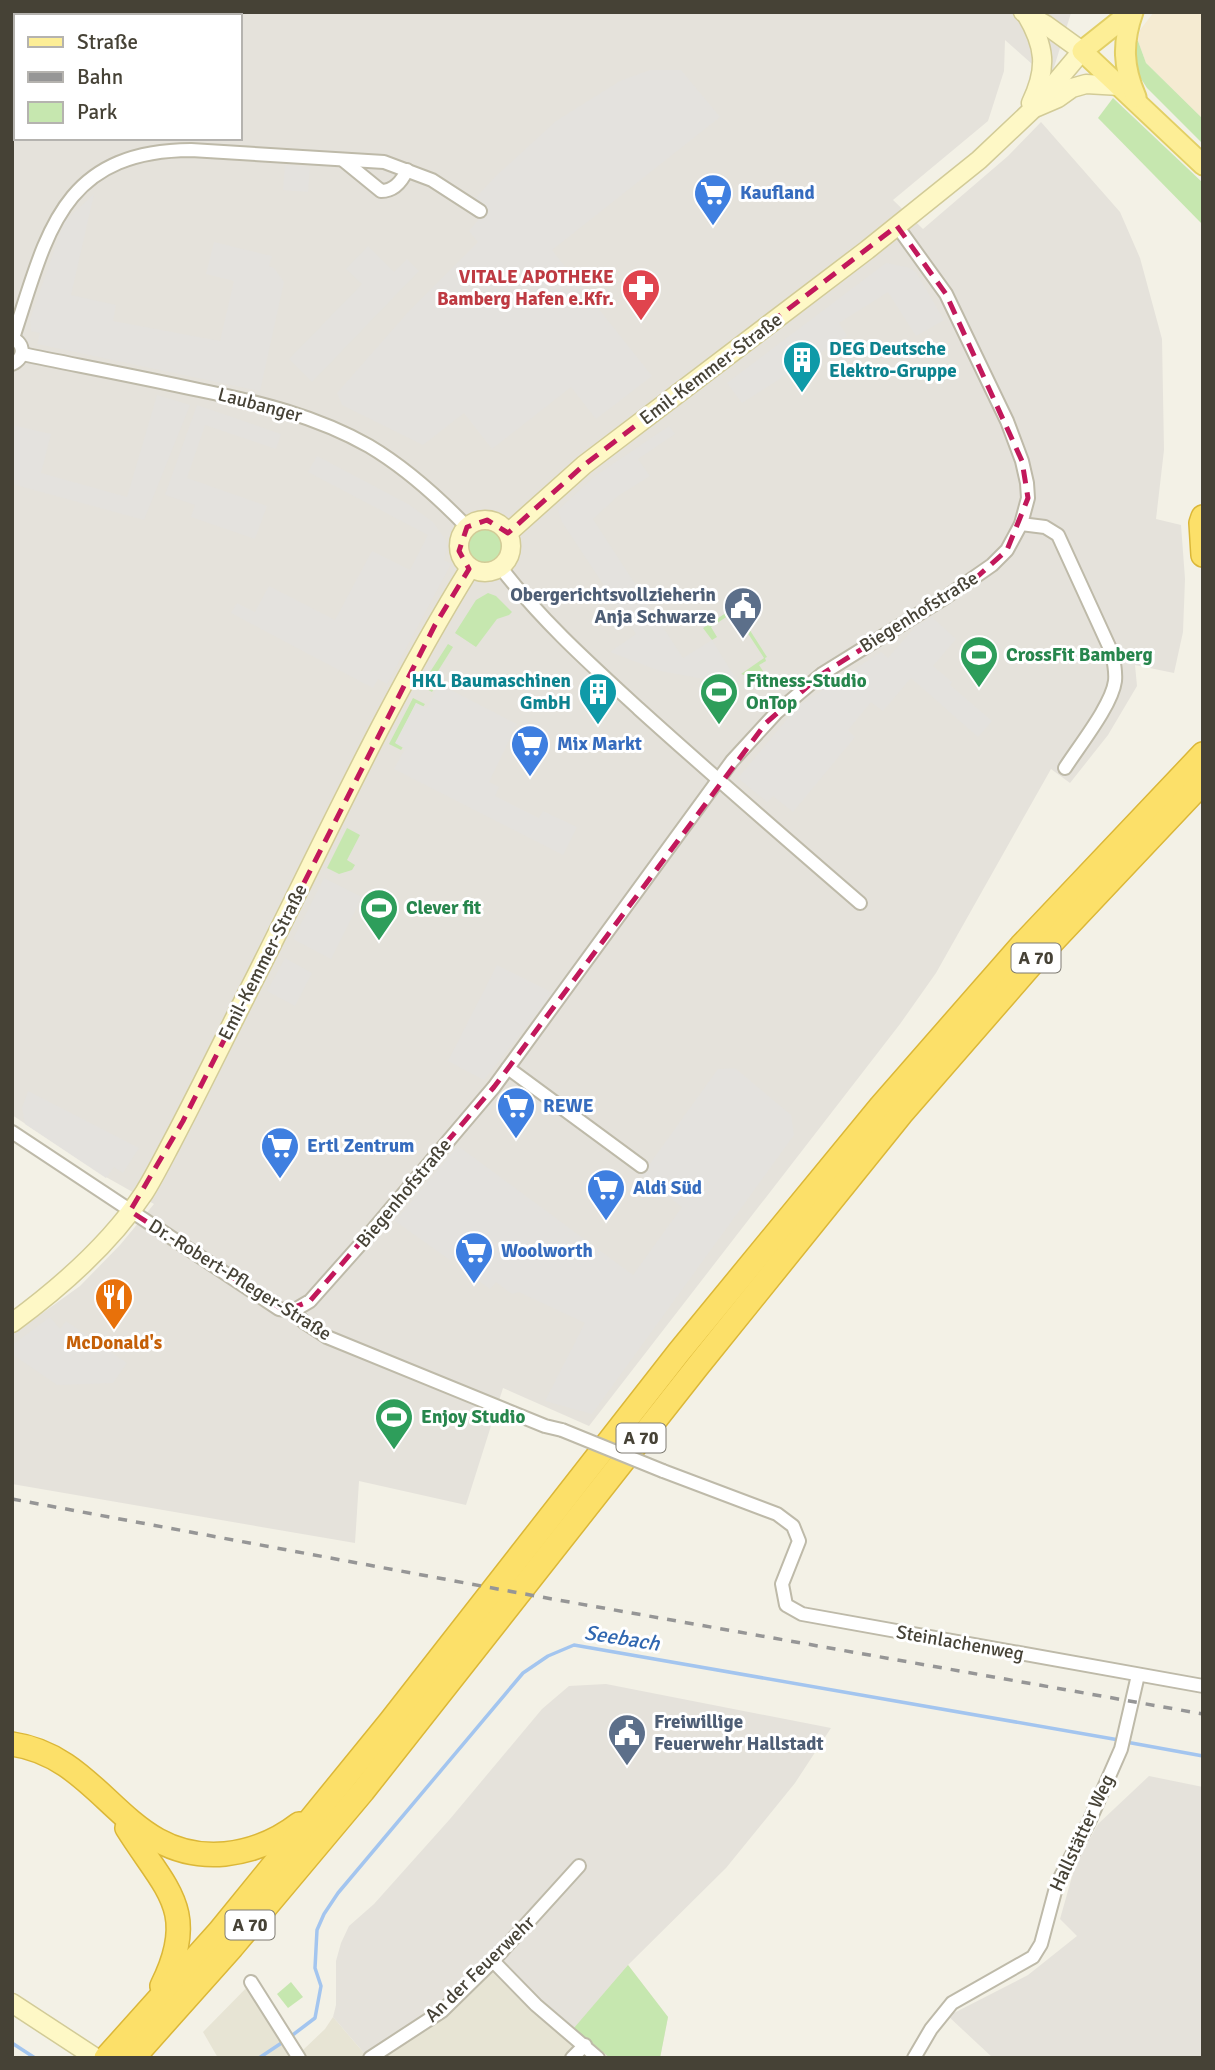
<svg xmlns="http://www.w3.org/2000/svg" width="1215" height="2070" font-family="Signika,sans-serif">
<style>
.residential{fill:#e7e4d4}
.commercial{fill:#f5ebd2}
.industrial{fill:#e5e2db;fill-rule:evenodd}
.green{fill:#c6e7af}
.parking{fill:#e4e2de}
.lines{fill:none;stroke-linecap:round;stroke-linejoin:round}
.stream{stroke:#a3c5ef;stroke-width:3.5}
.street-casing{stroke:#bebaa9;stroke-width:16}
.secondary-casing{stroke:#d2cb97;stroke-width:21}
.primary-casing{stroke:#e2cf65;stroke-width:23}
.highway-casing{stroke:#dbb738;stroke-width:26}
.street{stroke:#fff;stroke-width:12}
.secondary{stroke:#fef8c6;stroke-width:18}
.primary{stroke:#fdee96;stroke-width:19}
.highway{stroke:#fce069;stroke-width:23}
.rail{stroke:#969696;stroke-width:3.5;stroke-dasharray:9 9;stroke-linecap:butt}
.street-bridge-casing{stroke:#bebaa9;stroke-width:16;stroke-linecap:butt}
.street-bridge{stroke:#fff;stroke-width:12}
.marked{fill:none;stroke:#c2185b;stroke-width:5;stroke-dasharray:14 9;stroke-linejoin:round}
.labels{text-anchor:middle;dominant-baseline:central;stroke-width:6;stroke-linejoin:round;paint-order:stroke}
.shield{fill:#fff;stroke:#7e7b72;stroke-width:2}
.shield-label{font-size:18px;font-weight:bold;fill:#464236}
.shop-label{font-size:19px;font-weight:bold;fill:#366cbe;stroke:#fff;text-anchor:start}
.health-label{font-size:19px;font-weight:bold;fill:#be3a42;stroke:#fff;text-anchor:end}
.culture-label{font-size:19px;font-weight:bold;fill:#0d838f;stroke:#fff;text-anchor:start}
.street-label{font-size:19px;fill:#464236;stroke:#fff}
.service-label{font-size:19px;font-weight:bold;fill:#4e5e75;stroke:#fff;text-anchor:end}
.leisure-label{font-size:19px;font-weight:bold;fill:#27864d;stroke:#fff;text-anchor:start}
.food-label{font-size:19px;font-weight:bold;fill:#c56008;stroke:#fff}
.water-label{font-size:21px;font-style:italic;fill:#3067b0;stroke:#fff}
</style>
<rect width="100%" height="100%" fill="#f3f1e6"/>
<path class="residential" d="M 492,1951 L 534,1996 L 573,2027 L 628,1965 L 668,2017 L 660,2058 L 218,2058 L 203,2032 L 255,1979 L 303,2050 L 325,2029 L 333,2017 L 364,2053 L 460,1986 Z"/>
<path class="commercial" d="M 1154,12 L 1203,12 L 1203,119 L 1146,63 L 1138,41 L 1140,30 Z"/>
<g class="industrial">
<path d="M 12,12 L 1069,12 L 1071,13 L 1050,80 L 1005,40 L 1004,71 L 988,121 L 893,200 L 923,229 L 1008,156 L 1041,122 L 1120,212 L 1140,258 L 1162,339 L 1164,450 L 1156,519 L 1181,525 L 1185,579 L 1183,632 L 1174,673 L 1135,665 L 1137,686 L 1108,735 L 1070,783 L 1051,769 L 936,973 L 900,1024 L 589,1426 L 503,1388 L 466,1505 L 359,1481 L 355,1543 L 12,1484 L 12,1335 L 80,1286 L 120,1245 L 154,1204 L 106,1177 L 12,1115 ZM 16,16 L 240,16 L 240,138 L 16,138 Z"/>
<path d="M 606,1684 L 831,1728 L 795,1783 L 726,1868 L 628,1965 L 574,2028 L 534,1996 L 492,1951 L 459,1986 L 433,2009 L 403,2031 L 364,2053 L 333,2017 L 336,2005 L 336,1961 L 341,1943 L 349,1926 L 374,1904 L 450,1819 L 542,1709 L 569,1686 Z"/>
<path d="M 1149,1776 L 1203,1787 L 1203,2058 L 993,2058 L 948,2016 L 1028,1975 L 1077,1936 L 1060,1919 L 1075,1866 L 1098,1824 Z"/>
</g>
<g class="green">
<path d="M 1132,41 L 1138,41 L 1146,63 L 1203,119 L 1203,144 L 1147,88 L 1138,74 Z"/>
<path d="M 1113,98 L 1203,183 L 1203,225 L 1098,118 Z"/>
<circle cx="486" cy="546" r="17"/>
<path d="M 488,593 L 496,596 L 512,612 L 509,615 L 497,619 L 476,647 L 455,633 L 476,600 Z"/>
<path d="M 735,607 L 767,657 L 765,658 L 766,661 L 759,665 L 763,671 L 744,675 L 741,674 L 764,658 L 734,612 L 711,627 L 717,637 L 712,640 L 703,628 Z"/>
<path d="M 448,644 L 453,647 L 433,679 L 438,682 L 432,692 L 421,686 Z"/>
<path d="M 413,698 L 425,704 L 423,707 L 416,703 L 396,743 L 403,747 L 401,750 L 389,744 Z"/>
<path d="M 347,828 L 360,835 L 347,860 L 355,865 L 352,870 L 339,874 L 327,868 Z"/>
<path d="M 628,1965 L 668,2017 L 660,2058 L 610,2058 L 574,2028 Z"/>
<path d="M 291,1982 L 303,1997 L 288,2008 L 277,1994 Z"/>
</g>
<g class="parking">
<path d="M 650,70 L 681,70 L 720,117 L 552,250 L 652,376 L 596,419 L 571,387 L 492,449 L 464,413 L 423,445 L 342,405 L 337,393 L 410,310 L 478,242 L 469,231 L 479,219 L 468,206 L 496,176 L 556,121 L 620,81 Z"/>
<path d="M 285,165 L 310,167 L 308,192 L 283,190 Z"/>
<path d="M 94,194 L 71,295 L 116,305 L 113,321 L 220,341 L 234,281 L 206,274 L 214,242 L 272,256 L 269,266 L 274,268 L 284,282 L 260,391 L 37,344 L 40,333 L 31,331 L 30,320 L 64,222 Z"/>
<path d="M 368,246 L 394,272 L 407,259 L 419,271 L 312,382 L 289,359 L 362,284 L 346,269 Z"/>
<path d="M 886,263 L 907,267 L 916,272 L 944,320 L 916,336 L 888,292 L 839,323 L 847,336 L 742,403 L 727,383 Z"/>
<path d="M 157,395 L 190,405 L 144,520 L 12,484 L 12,425 L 51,434 L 41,473 L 127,497 Z"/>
<path d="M 197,405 L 281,434 L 276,449 L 205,425 L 187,478 L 267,506 L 255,539 L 191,517 L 195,505 L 165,495 Z"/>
<path d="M 669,426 L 675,434 L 638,459 L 650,476 L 618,496 L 593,519 L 683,658 L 712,640 L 736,679 L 699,678 L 660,671 L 610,652 L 636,634 L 562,522 L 558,510 L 595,476 Z"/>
<path d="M 317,456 L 408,504 L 433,522 L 445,539 L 447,547 L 444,560 L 451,564 L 387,684 L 378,679 L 373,688 L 231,613 L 237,603 L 255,612 L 269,586 L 335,620 L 372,551 L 410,570 L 428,535 L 308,472 Z"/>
<path d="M 932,617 L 956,639 L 933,666 L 952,682 L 950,685 L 992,721 L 978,737 L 911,678 L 883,711 L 871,702 L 848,730 L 855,737 L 793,812 L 773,796 L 767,802 L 738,778 L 798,706 L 881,652 L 888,658 L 915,627 Z"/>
<path d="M 439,684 L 517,724 L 489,782 L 499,787 L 495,796 L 539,818 L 543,811 L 577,827 L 563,855 L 394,769 L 405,749 L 395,743 L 416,703 L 427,708 Z"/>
<path d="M 324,878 L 362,897 L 331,959 L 293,939 Z"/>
<path d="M 285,958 L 312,973 L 295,1006 L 267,991 Z"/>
<path d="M 497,965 L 553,993 L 484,1080 L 448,1061 Z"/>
<path d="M 735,1068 L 791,1115 L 794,1135 L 592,1414 L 545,1401 L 585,1323 L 519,1292 L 512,1294 L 496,1282 L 490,1289 L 462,1269 L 465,1264 L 453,1256 L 450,1260 L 395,1221 L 458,1146 L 633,1275 L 682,1207 L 641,1176 L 718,1069 Z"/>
<path d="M 28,1091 L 139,1148 L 123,1173 L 114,1167 L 106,1178 L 25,1124 L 22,1108 Z"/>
<path d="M 50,1317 L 60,1329 L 66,1321 L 127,1363 L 113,1383 L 57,1385 L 12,1354 L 12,1345 Z"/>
</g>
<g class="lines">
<g class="stream">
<path d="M 1126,1742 L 1203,1756"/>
<path d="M 290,2037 L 315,2018 L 321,1986 L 315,1968 L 317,1930 L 324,1914 L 338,1893 L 523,1673 L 548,1656 L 574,1645 L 1119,1740"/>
<path d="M 12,2043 L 35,2058"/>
<path d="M 259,2058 L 283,2042"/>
</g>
<defs>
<g id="street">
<path d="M 343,160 L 381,191 C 394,191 402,181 407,170"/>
<path d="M 12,338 C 25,344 25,358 12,364"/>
<path d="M 13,338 C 47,235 60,151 191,150 L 384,162 L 432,180 L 480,211"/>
<path d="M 22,354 C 81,366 140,377 199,390 C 258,402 316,416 369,446 C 406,468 438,497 467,527"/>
<path d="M 1021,524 L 1045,527 L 1058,535 L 1112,653 C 1114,662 1116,672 1115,681 C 1112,705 1079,746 1065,768"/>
<path d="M 501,568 C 542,621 590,664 639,709 C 712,775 786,839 860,903"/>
<path d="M 508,1068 L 641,1166"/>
<path d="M 12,1132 L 279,1309 L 293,1311 L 304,1322 L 327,1337 L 545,1426 L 562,1430"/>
<path d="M 293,1311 L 310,1301 L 366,1238 L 494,1087 L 732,761 L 776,713 L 822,674 L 946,597 L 992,565 L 1007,550 L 1021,524 L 1028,498 L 1027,483 L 1022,461 L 1007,421 L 946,294 L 897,226"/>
<path d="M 663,1471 L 777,1514 L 793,1526 L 799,1541 L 782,1584 L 786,1605 L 802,1614 L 1203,1686"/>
<path d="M 493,1961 L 536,2005 L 598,2058"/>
<path d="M 251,1982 L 299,2058"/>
<path d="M 370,2058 L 442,2011 L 493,1961 L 579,1866"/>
<path d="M 572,2058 L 585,2045"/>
<path d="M 914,2058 L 931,2029 L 952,2003 L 1033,1957 L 1041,1944 L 1057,1884 L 1089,1822 L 1121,1749 L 1138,1675"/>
</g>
<g id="secondary">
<path d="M 1026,14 C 1045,46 1048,68 1031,103"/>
<path d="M 1037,107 L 1058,98 L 1072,88 L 1086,84 L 1120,86"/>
<circle cx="485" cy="546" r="26"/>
<path d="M 508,533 L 584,465 L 867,250 L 979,160 L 1034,108 L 1082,51 L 1046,25 L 1023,12"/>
<path d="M 12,1323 C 61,1287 110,1244 144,1193 C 154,1177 163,1159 172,1142 C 201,1087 228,1031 256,976 C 325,839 389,699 470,568"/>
<path d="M 12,2003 L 96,2058"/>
</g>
<g id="primary">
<path d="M 1131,12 L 1082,51 L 1203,165"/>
<path d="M 1133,12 C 1122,43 1123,67 1136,97"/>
</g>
<g id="highway">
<path d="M 1203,517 L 1201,523 L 1203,555"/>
<path d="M 12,1744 C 104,1757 124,1863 225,1854 C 252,1851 277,1841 299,1824"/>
<path d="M 127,1828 C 165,1889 200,1910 162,1986"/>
<path d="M 106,2058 L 219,1932 L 390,1722 L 679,1352 L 881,1106 L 1021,946 L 1203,754"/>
<path d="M 133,2058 L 232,1947 L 363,1791 L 697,1367 L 901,1114 L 1036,959 L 1203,782"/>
</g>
</defs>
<use href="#street" class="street-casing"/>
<use href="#secondary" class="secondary-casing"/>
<use href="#primary" class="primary-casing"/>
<use href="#highway" class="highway-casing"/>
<use href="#street" class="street"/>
<use href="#secondary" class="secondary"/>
<use href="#primary" class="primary"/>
<use href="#highway" class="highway"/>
<path class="rail" d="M 12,1499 L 541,1597 L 1203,1714"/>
<defs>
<path id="street-bridge" d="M 562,1430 L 663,1471"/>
</defs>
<use href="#street-bridge" class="street-bridge-casing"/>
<use href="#street-bridge" class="street-bridge"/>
</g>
<path class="marked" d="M 897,226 L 946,294 L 1022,461 L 1028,498 L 1007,550 L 977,577 L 822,674 L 766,723 L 494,1087 L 310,1301 L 285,1311 L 130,1211 L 183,1121 L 435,625 L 469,569 L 459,551 L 467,527 L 487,520 L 508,533 L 584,465 Z"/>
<defs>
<symbol id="supermarket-pin" viewBox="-11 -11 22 30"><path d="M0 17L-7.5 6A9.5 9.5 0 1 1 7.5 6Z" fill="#3f7fe0" stroke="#fff"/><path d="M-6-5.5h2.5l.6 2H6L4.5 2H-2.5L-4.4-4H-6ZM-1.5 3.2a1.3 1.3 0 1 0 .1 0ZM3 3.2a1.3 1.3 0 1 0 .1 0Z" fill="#fff"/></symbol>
<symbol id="pharmacy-pin" viewBox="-11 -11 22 30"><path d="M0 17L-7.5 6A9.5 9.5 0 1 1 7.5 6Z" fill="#e0444e" stroke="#fff"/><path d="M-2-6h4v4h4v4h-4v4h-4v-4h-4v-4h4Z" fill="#fff"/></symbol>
<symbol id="building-pin" viewBox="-11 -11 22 30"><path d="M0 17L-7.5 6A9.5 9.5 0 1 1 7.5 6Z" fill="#0f9aa8" stroke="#fff"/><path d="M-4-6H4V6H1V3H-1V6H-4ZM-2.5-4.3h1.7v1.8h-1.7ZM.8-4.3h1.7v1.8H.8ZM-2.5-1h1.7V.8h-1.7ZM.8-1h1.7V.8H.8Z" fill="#fff"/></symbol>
<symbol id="civic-pin" viewBox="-11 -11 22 30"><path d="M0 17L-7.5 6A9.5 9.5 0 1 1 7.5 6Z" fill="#5c6f8a" stroke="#fff"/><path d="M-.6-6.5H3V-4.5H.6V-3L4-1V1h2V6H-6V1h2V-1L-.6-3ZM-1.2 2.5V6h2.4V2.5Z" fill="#fff"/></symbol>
<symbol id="stadium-pin" viewBox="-11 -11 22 30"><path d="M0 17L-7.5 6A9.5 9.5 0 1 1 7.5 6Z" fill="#2e9e5b" stroke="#fff"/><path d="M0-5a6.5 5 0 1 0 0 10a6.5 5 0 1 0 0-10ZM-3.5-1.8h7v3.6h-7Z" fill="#fff"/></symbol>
<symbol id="restaurant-pin" viewBox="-11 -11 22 30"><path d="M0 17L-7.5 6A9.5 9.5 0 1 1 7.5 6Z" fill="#e8710a" stroke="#fff"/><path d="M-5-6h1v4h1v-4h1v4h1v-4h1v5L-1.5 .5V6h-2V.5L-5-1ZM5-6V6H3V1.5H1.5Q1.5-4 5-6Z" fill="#fff"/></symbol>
</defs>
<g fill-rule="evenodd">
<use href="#supermarket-pin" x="691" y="171" width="44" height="60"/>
<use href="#pharmacy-pin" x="619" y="266" width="44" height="60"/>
<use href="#building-pin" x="780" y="338" width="44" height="60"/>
<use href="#civic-pin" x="721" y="584" width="44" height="60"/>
<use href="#stadium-pin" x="957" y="633" width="44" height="60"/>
<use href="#building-pin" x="576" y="670" width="44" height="60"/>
<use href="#stadium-pin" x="697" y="670" width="44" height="60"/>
<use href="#supermarket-pin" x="508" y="722" width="44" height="60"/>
<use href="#stadium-pin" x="357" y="886" width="44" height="60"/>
<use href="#supermarket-pin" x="494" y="1084" width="44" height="60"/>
<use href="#supermarket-pin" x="258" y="1124" width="44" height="60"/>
<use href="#supermarket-pin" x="584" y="1166" width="44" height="60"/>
<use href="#supermarket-pin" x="452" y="1229" width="44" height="60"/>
<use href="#restaurant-pin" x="92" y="1275" width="44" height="60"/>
<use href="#stadium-pin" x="372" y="1395" width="44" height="60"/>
<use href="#civic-pin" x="605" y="1711" width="44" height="60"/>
</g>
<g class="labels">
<g class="shield">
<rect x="1011.5" y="943.5" width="49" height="29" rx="5"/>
<rect x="616.5" y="1423.5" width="49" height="29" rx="5"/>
<rect x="225.5" y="1910.5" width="49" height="29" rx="5"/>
</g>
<g class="shield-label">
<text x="1036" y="958">A 70</text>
<text x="641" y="1438">A 70</text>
<text x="250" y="1925">A 70</text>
</g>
<g class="shop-label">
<text x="740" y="193">Kaufland</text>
<text x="557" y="744">Mix Markt</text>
<text x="543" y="1106">REWE</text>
<text x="307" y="1146">Ertl Zentrum</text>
<text x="633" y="1188">Aldi Süd</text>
<text x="501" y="1251">Woolworth</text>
</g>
<g class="health-label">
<text x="614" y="277">VITALE APOTHEKE<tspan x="614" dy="22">Bamberg Hafen e.Kfr.</tspan></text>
</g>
<g class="culture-label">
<text x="829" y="349">DEG Deutsche<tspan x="829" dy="22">Elektro-Gruppe</tspan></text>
<text x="571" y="681" text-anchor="end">HKL Baumaschinen<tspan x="571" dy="22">GmbH</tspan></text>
</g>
<g class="street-label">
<text transform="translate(711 369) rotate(-37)">Emil-Kemmer-Straße</text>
<text transform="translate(260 405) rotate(15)">Laubanger</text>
<text transform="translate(919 612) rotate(-32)">Biegenhofstraße</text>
<text transform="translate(263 962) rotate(-63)">Emil-Kemmer-Straße</text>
<text transform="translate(404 1193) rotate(-50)">Biegenhofstraße</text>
<text transform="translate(240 1280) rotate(32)">Dr.-Robert-Pfleger-Straße</text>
<text transform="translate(960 1643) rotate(10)">Steinlachenweg</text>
<text transform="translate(1082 1833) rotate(-65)">Hallstätter Weg</text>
<text transform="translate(480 1969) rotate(-44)">An der Feuerwehr</text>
</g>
<g class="service-label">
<text x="716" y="595">Obergerichtsvollzieherin<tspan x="716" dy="22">Anja Schwarze</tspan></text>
<text x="654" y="1722" text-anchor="start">Freiwillige<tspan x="654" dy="22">Feuerwehr Hallstadt</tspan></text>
</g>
<g class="leisure-label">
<text x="1006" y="655">CrossFit Bamberg</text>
<text x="746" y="681">Fitness-Studio<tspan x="746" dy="22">OnTop</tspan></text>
<text x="406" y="908">Clever fit</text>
<text x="421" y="1417">Enjoy Studio</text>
</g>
<g class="food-label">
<text x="114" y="1343">McDonald's</text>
</g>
<g class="water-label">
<text transform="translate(622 1638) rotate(9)">Seebach</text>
</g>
</g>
<rect width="1215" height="2070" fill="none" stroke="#464236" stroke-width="28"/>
<rect x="14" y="14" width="228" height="126" fill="#ffffff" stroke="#b5b3af" stroke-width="2"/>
<rect x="28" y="37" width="35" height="10" fill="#fdee96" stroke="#b5b3af" stroke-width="2"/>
<text x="77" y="49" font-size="21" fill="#464236">Straße</text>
<rect x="28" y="72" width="35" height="10" fill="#969696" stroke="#b5b3af" stroke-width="2"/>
<text x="77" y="84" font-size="21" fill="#464236">Bahn</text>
<rect x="28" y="102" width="35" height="21" fill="#c6e7af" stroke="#b5b3af" stroke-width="2"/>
<text x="77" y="119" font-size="21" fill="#464236">Park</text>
</svg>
